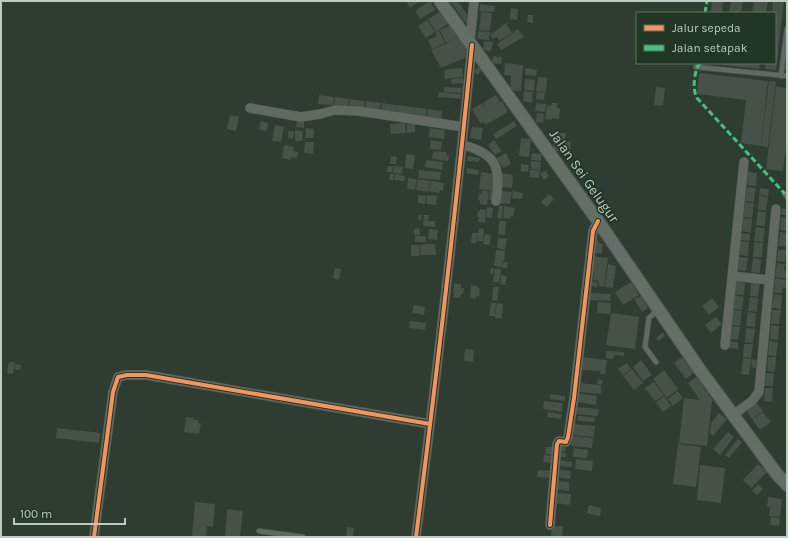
<svg xmlns="http://www.w3.org/2000/svg" width="788" height="538" font-family="Karla,sans-serif">
<style>
.building{fill:#465148}
.lines{fill:none;stroke-linecap:round;stroke-linejoin:round}
.service-casing{stroke:#4d564f;stroke-width:6}
.minor-casing{stroke:#4d564f;stroke-width:10}
.secondary-casing{stroke:#4d564f;stroke-width:14}
.service{stroke:#606a62;stroke-width:4.5}
.minor{stroke:#606a62;stroke-width:9}
.secondary{stroke:#636e66;stroke-width:12}
.quiet{stroke:#40c37c;stroke-width:3;stroke-dasharray:6 3;stroke-linecap:butt}
.cycleway-casing{stroke:#223626;stroke-width:6}
.cycleway{stroke:#f8935d;stroke-width:4}
.labels{text-anchor:middle;dominant-baseline:central;stroke-width:3.5;stroke-linejoin:round;paint-order:stroke}
.street-label{font-size:14px;fill:#bbcbbe;stroke:#223626}
</style>
<rect width="100%" height="100%" fill="#2f3c32"/>
<g class="building">
<path d="M 406,1 L 420,1 L 410,8 Z"/>
<path d="M 430,1 L 435,10 L 420,19 L 415,11 Z"/>
<path d="M 450,1 L 456,1 L 458,4 L 459,3 L 468,16 L 468,22 L 466,23 Z"/>
<path d="M 712,1 L 723,1 L 722,13 L 711,13 Z"/>
<path d="M 731,1 L 743,1 L 741,13 L 729,13 Z"/>
<path d="M 754,1 L 768,1 L 766,13 L 752,13 Z"/>
<path d="M 773,1 L 784,1 L 776,70 L 765,69 L 766,63 L 775,63 L 775,13 L 772,13 Z"/>
<path d="M 480,4 L 495,6 L 494,12 L 479,11 Z"/>
<path d="M 511,8 L 518,9 L 517,20 L 510,19 Z"/>
<path d="M 441,11 L 449,23 L 436,32 L 428,19 Z"/>
<path d="M 481,12 L 492,13 L 490,31 L 479,30 Z"/>
<path d="M 528,15 L 533,15 L 533,23 L 527,22 Z"/>
<path d="M 427,20 L 435,32 L 426,38 L 418,26 Z"/>
<path d="M 506,23 L 512,33 L 499,41 L 497,37 L 493,39 L 490,35 Z"/>
<path d="M 451,25 L 457,38 L 460,36 L 467,52 L 465,53 L 467,57 L 441,68 L 431,50 L 454,40 L 446,43 L 440,30 Z"/>
<path d="M 518,29 L 524,37 L 501,50 L 497,44 Z"/>
<path d="M 439,31 L 445,43 L 432,49 L 428,40 L 437,36 L 435,33 Z"/>
<path d="M 478,31 L 490,32 L 489,40 L 477,39 Z"/>
<path d="M 484,41 L 493,42 L 491,51 L 483,50 Z"/>
<path d="M 493,56 L 502,57 L 501,64 L 492,63 Z"/>
<path d="M 786,59 L 787,59 L 787,70 L 785,70 Z"/>
<path d="M 505,63 L 523,65 L 521,91 L 510,90 L 511,76 L 504,75 Z"/>
<path d="M 723,63 L 760,63 L 759,69 L 723,65 Z"/>
<path d="M 478,66 L 482,69 L 478,75 L 474,72 Z"/>
<path d="M 462,68 L 463,77 L 445,79 L 444,70 Z"/>
<path d="M 525,68 L 537,70 L 536,76 L 525,75 Z"/>
<path d="M 699,73 L 768,81 L 761,146 L 741,143 L 746,100 L 697,94 Z"/>
<path d="M 538,77 L 547,78 L 546,92 L 536,91 Z"/>
<path d="M 463,78 L 463,83 L 452,84 L 451,79 Z"/>
<path d="M 525,79 L 535,80 L 534,91 L 524,90 Z"/>
<path d="M 769,81 L 776,82 L 768,147 L 761,146 Z"/>
<path d="M 444,87 L 462,88 L 461,93 L 444,92 Z"/>
<path d="M 656,87 L 665,88 L 663,106 L 654,105 Z"/>
<path d="M 776,87 L 787,88 L 787,139 L 783,171 L 766,169 Z"/>
<path d="M 524,91 L 533,92 L 532,103 L 523,101 Z"/>
<path d="M 439,92 L 461,94 L 461,99 L 438,97 Z"/>
<path d="M 537,92 L 545,93 L 544,100 L 536,99 Z"/>
<path d="M 319,95 L 334,97 L 333,105 L 318,104 Z"/>
<path d="M 496,95 L 500,101 L 494,105 L 502,101 L 508,112 L 485,125 L 484,122 L 481,124 L 472,109 L 482,103 L 486,110 L 483,103 Z"/>
<path d="M 335,97 L 349,99 L 348,107 L 334,106 Z"/>
<path d="M 350,99 L 365,101 L 364,110 L 349,108 Z"/>
<path d="M 366,101 L 381,103 L 379,111 L 365,110 Z"/>
<path d="M 382,103 L 396,105 L 395,113 L 381,112 Z"/>
<path d="M 536,103 L 546,104 L 545,112 L 535,111 Z"/>
<path d="M 552,103 L 557,103 L 557,108 L 560,109 L 559,119 L 552,118 L 552,120 L 545,119 L 547,105 L 551,106 Z"/>
<path d="M 396,105 L 412,107 L 411,116 L 395,114 Z"/>
<path d="M 412,107 L 427,109 L 426,117 L 411,116 Z"/>
<path d="M 428,109 L 442,111 L 441,119 L 427,118 Z"/>
<path d="M 537,113 L 544,114 L 543,123 L 536,122 Z"/>
<path d="M 230,115 L 239,117 L 236,131 L 227,129 Z"/>
<path d="M 297,120 L 304,121 L 304,128 L 296,127 Z"/>
<path d="M 261,121 L 268,123 L 267,131 L 259,130 Z"/>
<path d="M 514,121 L 517,126 L 496,139 L 493,134 Z"/>
<path d="M 405,123 L 406,133 L 391,134 L 390,124 Z"/>
<path d="M 415,123 L 415,132 L 407,133 L 407,124 Z"/>
<path d="M 275,125 L 284,127 L 281,142 L 272,141 Z"/>
<path d="M 472,127 L 483,128 L 481,140 L 470,138 Z"/>
<path d="M 306,128 L 314,129 L 313,138 L 305,138 Z"/>
<path d="M 430,128 L 445,130 L 444,139 L 429,137 Z"/>
<path d="M 295,130 L 303,131 L 302,141 L 295,141 Z"/>
<path d="M 288,131 L 294,132 L 293,139 L 288,138 Z"/>
<path d="M 554,133 L 566,133 L 565,141 L 571,142 L 570,151 L 553,151 Z"/>
<path d="M 521,138 L 531,139 L 529,157 L 519,156 Z"/>
<path d="M 431,140 L 442,142 L 441,150 L 430,149 Z"/>
<path d="M 494,140 L 501,151 L 495,155 L 488,145 Z"/>
<path d="M 305,142 L 314,142 L 313,154 L 304,153 Z"/>
<path d="M 284,145 L 294,147 L 293,151 L 298,152 L 297,158 L 291,157 L 291,160 L 282,158 Z"/>
<path d="M 433,151 L 447,152 L 446,155 L 449,155 L 448,161 L 432,159 Z"/>
<path d="M 506,153 L 511,164 L 503,168 L 497,158 Z"/>
<path d="M 532,153 L 541,154 L 541,161 L 531,160 Z"/>
<path d="M 406,154 L 415,155 L 413,169 L 405,168 Z"/>
<path d="M 391,156 L 397,157 L 396,164 L 390,164 Z"/>
<path d="M 468,156 L 480,158 L 479,162 L 467,161 Z"/>
<path d="M 426,160 L 443,162 L 442,170 L 425,167 Z"/>
<path d="M 531,161 L 541,162 L 540,170 L 531,169 Z"/>
<path d="M 521,164 L 529,165 L 528,172 L 521,171 Z"/>
<path d="M 388,166 L 393,166 L 392,172 L 387,172 Z"/>
<path d="M 394,166 L 403,167 L 402,174 L 393,173 Z"/>
<path d="M 467,168 L 479,170 L 478,175 L 466,173 Z"/>
<path d="M 419,170 L 441,172 L 440,180 L 418,178 Z"/>
<path d="M 530,170 L 540,170 L 539,178 L 530,177 Z"/>
<path d="M 545,170 L 549,176 L 544,180 L 540,174 Z"/>
<path d="M 481,172 L 496,174 L 494,191 L 479,189 Z"/>
<path d="M 748,172 L 757,173 L 756,186 L 747,185 Z"/>
<path d="M 502,173 L 513,175 L 512,188 L 500,187 Z"/>
<path d="M 390,174 L 394,174 L 393,180 L 389,180 Z"/>
<path d="M 395,174 L 405,176 L 404,181 L 394,180 Z"/>
<path d="M 408,178 L 417,179 L 415,190 L 407,189 Z"/>
<path d="M 418,179 L 430,181 L 428,192 L 416,190 Z"/>
<path d="M 431,181 L 444,183 L 443,191 L 440,190 L 439,193 L 429,191 Z"/>
<path d="M 747,187 L 756,188 L 754,202 L 745,201 Z"/>
<path d="M 760,188 L 769,189 L 768,196 L 759,195 Z"/>
<path d="M 482,190 L 489,191 L 487,205 L 480,204 L 480,201 L 478,200 L 479,193 L 481,194 Z"/>
<path d="M 490,191 L 494,192 L 493,200 L 489,200 Z"/>
<path d="M 501,191 L 512,192 L 510,204 L 499,203 Z"/>
<path d="M 513,191 L 523,193 L 522,199 L 512,198 Z"/>
<path d="M 549,194 L 554,199 L 547,207 L 541,202 Z"/>
<path d="M 418,195 L 426,196 L 425,204 L 418,203 Z"/>
<path d="M 427,195 L 437,196 L 436,205 L 426,204 Z"/>
<path d="M 759,196 L 768,197 L 766,210 L 758,210 Z"/>
<path d="M 745,202 L 754,203 L 752,218 L 743,217 Z"/>
<path d="M 499,205 L 503,206 L 502,219 L 497,218 Z"/>
<path d="M 504,206 L 515,208 L 513,217 L 510,216 L 510,219 L 503,218 Z"/>
<path d="M 487,207 L 493,208 L 492,218 L 486,217 Z"/>
<path d="M 782,208 L 787,209 L 787,215 L 781,215 Z"/>
<path d="M 480,209 L 486,210 L 485,223 L 478,222 L 479,217 L 477,217 L 478,211 L 480,211 Z"/>
<path d="M 758,211 L 766,212 L 765,226 L 756,225 Z"/>
<path d="M 419,215 L 422,215 L 421,220 L 418,220 Z"/>
<path d="M 424,215 L 429,215 L 428,221 L 435,221 L 435,227 L 423,226 Z"/>
<path d="M 781,217 L 787,218 L 787,231 L 780,230 Z"/>
<path d="M 743,218 L 752,219 L 751,233 L 742,231 Z"/>
<path d="M 499,221 L 506,221 L 505,235 L 498,234 Z"/>
<path d="M 756,227 L 765,228 L 763,242 L 754,241 Z"/>
<path d="M 419,228 L 420,235 L 414,235 L 414,229 Z"/>
<path d="M 479,228 L 484,229 L 483,241 L 477,241 Z"/>
<path d="M 429,229 L 438,230 L 437,240 L 428,239 Z"/>
<path d="M 780,232 L 787,233 L 787,246 L 778,246 Z"/>
<path d="M 472,233 L 478,233 L 476,244 L 471,243 Z"/>
<path d="M 741,233 L 750,234 L 750,241 L 741,240 Z"/>
<path d="M 485,234 L 491,235 L 490,245 L 483,244 Z"/>
<path d="M 415,236 L 425,236 L 426,242 L 415,242 Z"/>
<path d="M 498,238 L 507,239 L 505,250 L 497,248 Z"/>
<path d="M 594,240 L 599,241 L 599,243 L 603,244 L 602,254 L 592,252 Z"/>
<path d="M 740,241 L 749,242 L 748,256 L 739,255 Z"/>
<path d="M 754,242 L 763,243 L 762,257 L 753,257 Z"/>
<path d="M 425,244 L 435,244 L 436,255 L 421,255 L 420,245 Z"/>
<path d="M 411,245 L 419,245 L 420,256 L 411,256 Z"/>
<path d="M 496,250 L 505,251 L 504,261 L 502,261 L 502,267 L 494,266 Z"/>
<path d="M 778,250 L 786,250 L 785,262 L 777,261 Z"/>
<path d="M 591,256 L 608,258 L 604,287 L 599,286 L 599,281 L 593,280 L 594,272 L 589,271 Z"/>
<path d="M 739,257 L 748,258 L 746,271 L 737,270 Z"/>
<path d="M 753,258 L 761,259 L 760,273 L 751,272 Z"/>
<path d="M 503,262 L 508,262 L 507,268 L 502,268 Z"/>
<path d="M 777,263 L 785,264 L 784,270 L 787,271 L 787,279 L 775,277 Z"/>
<path d="M 608,264 L 616,266 L 614,280 L 606,279 Z"/>
<path d="M 335,268 L 341,269 L 339,280 L 333,278 Z"/>
<path d="M 491,268 L 494,268 L 493,274 L 490,273 Z"/>
<path d="M 495,269 L 501,269 L 499,282 L 493,282 Z"/>
<path d="M 501,275 L 507,276 L 505,285 L 500,284 Z"/>
<path d="M 775,278 L 787,280 L 787,288 L 783,287 L 782,293 L 774,293 Z"/>
<path d="M 606,279 L 614,280 L 613,288 L 605,287 Z"/>
<path d="M 588,281 L 598,282 L 597,287 L 587,285 Z"/>
<path d="M 736,281 L 745,283 L 744,295 L 735,294 Z"/>
<path d="M 631,282 L 639,295 L 623,305 L 615,292 Z"/>
<path d="M 751,282 L 760,283 L 758,297 L 750,296 Z"/>
<path d="M 454,283 L 461,284 L 461,288 L 464,288 L 463,294 L 461,294 L 460,298 L 453,297 Z"/>
<path d="M 471,285 L 478,286 L 478,288 L 480,289 L 479,297 L 476,296 L 476,299 L 470,298 Z"/>
<path d="M 493,287 L 499,287 L 497,301 L 492,300 Z"/>
<path d="M 588,293 L 611,294 L 610,301 L 588,300 Z"/>
<path d="M 774,294 L 782,295 L 781,309 L 772,308 Z"/>
<path d="M 735,295 L 744,297 L 742,310 L 733,309 Z"/>
<path d="M 641,296 L 648,308 L 642,312 L 634,299 Z"/>
<path d="M 750,297 L 758,298 L 757,312 L 748,311 Z"/>
<path d="M 712,298 L 719,307 L 709,315 L 702,306 Z"/>
<path d="M 598,302 L 611,303 L 610,314 L 597,313 Z"/>
<path d="M 491,303 L 496,303 L 495,316 L 489,316 Z"/>
<path d="M 497,303 L 503,304 L 502,318 L 495,318 Z"/>
<path d="M 414,305 L 425,307 L 424,315 L 412,313 Z"/>
<path d="M 733,310 L 742,311 L 740,326 L 731,325 Z"/>
<path d="M 772,310 L 781,310 L 779,324 L 771,324 Z"/>
<path d="M 748,312 L 756,313 L 755,327 L 746,326 Z"/>
<path d="M 611,313 L 639,317 L 635,349 L 606,345 Z"/>
<path d="M 716,317 L 722,324 L 711,333 L 705,325 Z"/>
<path d="M 410,321 L 426,323 L 425,330 L 409,328 Z"/>
<path d="M 771,325 L 779,326 L 778,340 L 770,339 Z"/>
<path d="M 731,326 L 740,327 L 738,340 L 729,339 Z"/>
<path d="M 746,328 L 755,329 L 753,343 L 745,342 Z"/>
<path d="M 663,332 L 665,336 L 659,341 L 656,338 Z"/>
<path d="M 730,341 L 738,342 L 738,349 L 729,348 Z"/>
<path d="M 769,341 L 778,342 L 776,356 L 768,355 Z"/>
<path d="M 744,344 L 753,344 L 751,358 L 743,357 Z"/>
<path d="M 465,349 L 474,350 L 473,362 L 464,361 Z"/>
<path d="M 606,351 L 624,352 L 624,356 L 614,355 L 613,359 L 606,358 Z"/>
<path d="M 583,357 L 607,360 L 605,374 L 600,374 L 601,371 L 581,370 Z"/>
<path d="M 682,357 L 694,373 L 686,379 L 674,363 Z"/>
<path d="M 768,357 L 776,357 L 775,372 L 767,371 Z"/>
<path d="M 743,358 L 751,359 L 749,375 L 741,374 Z"/>
<path d="M 752,359 L 757,360 L 756,368 L 751,367 Z"/>
<path d="M 641,360 L 652,375 L 643,381 L 633,367 Z"/>
<path d="M 9,362 L 15,362 L 13,374 L 7,373 Z"/>
<path d="M 627,363 L 631,369 L 623,375 L 618,369 Z"/>
<path d="M 15,364 L 21,365 L 20,370 L 15,369 Z"/>
<path d="M 632,369 L 643,383 L 634,390 L 623,376 Z"/>
<path d="M 664,370 L 678,389 L 667,398 L 653,379 Z"/>
<path d="M 766,373 L 774,373 L 773,386 L 765,386 Z"/>
<path d="M 696,377 L 714,402 L 712,401 L 707,446 L 679,443 L 684,398 L 700,400 L 688,383 Z"/>
<path d="M 598,379 L 603,380 L 602,384 L 597,384 Z"/>
<path d="M 654,382 L 664,395 L 655,401 L 645,388 Z"/>
<path d="M 579,383 L 601,385 L 601,394 L 578,392 Z"/>
<path d="M 765,388 L 773,388 L 772,402 L 764,401 Z"/>
<path d="M 678,391 L 683,398 L 673,406 L 668,399 Z"/>
<path d="M 578,393 L 597,396 L 596,405 L 577,402 Z"/>
<path d="M 550,394 L 565,396 L 565,401 L 550,399 Z"/>
<path d="M 664,396 L 671,406 L 663,412 L 656,402 Z"/>
<path d="M 544,401 L 563,403 L 562,412 L 543,409 Z"/>
<path d="M 756,402 L 763,411 L 752,419 L 746,410 Z"/>
<path d="M 575,407 L 599,409 L 598,416 L 575,414 Z"/>
<path d="M 548,412 L 562,414 L 561,419 L 547,417 Z"/>
<path d="M 763,412 L 771,422 L 760,430 L 752,419 Z"/>
<path d="M 719,413 L 727,419 L 713,436 L 710,433 L 711,423 Z"/>
<path d="M 578,416 L 595,417 L 594,422 L 577,421 Z"/>
<path d="M 186,417 L 194,418 L 194,420 L 198,420 L 198,423 L 201,423 L 199,434 L 184,432 Z"/>
<path d="M 574,424 L 595,426 L 594,437 L 573,435 Z"/>
<path d="M 57,428 L 100,433 L 99,443 L 56,438 Z"/>
<path d="M 728,432 L 734,437 L 720,455 L 713,449 Z"/>
<path d="M 572,436 L 593,438 L 592,448 L 571,446 Z"/>
<path d="M 738,439 L 742,442 L 729,458 L 725,455 Z"/>
<path d="M 678,444 L 701,447 L 696,487 L 673,484 Z"/>
<path d="M 558,445 L 566,446 L 565,452 L 557,451 Z"/>
<path d="M 546,447 L 554,447 L 553,455 L 545,454 Z"/>
<path d="M 574,448 L 588,450 L 587,458 L 573,457 Z"/>
<path d="M 557,452 L 566,453 L 565,457 L 557,457 Z"/>
<path d="M 544,455 L 553,456 L 553,463 L 543,462 Z"/>
<path d="M 576,459 L 593,461 L 592,471 L 575,469 Z"/>
<path d="M 557,460 L 572,462 L 572,467 L 557,466 Z"/>
<path d="M 758,464 L 767,472 L 751,488 L 743,480 Z"/>
<path d="M 700,465 L 725,468 L 721,503 L 697,500 Z"/>
<path d="M 556,469 L 571,471 L 570,479 L 555,477 Z"/>
<path d="M 538,470 L 551,471 L 550,478 L 537,477 Z"/>
<path d="M 555,481 L 569,482 L 569,491 L 554,489 Z"/>
<path d="M 758,484 L 763,489 L 757,495 L 752,491 Z"/>
<path d="M 555,493 L 571,494 L 570,505 L 554,503 Z"/>
<path d="M 768,497 L 782,499 L 780,517 L 769,516 L 770,507 L 767,507 Z"/>
<path d="M 195,502 L 215,504 L 213,527 L 207,526 L 206,537 L 192,537 Z"/>
<path d="M 589,505 L 601,508 L 600,516 L 587,513 Z"/>
<path d="M 227,509 L 243,511 L 240,537 L 225,537 Z"/>
<path d="M 771,517 L 780,518 L 779,526 L 770,525 Z"/>
<path d="M 552,526 L 563,526 L 562,537 L 551,536 Z"/>
<path d="M 347,527 L 354,528 L 353,537 L 346,537 Z"/>
</g>
<g class="lines">
<defs>
<g id="service">
<path d="M 696,67 L 787,76"/>
<path d="M 781,76 L 787,29"/>
<path d="M 785,194 L 787,197"/>
<path d="M 656,362 L 645,347 L 649,318 L 658,310"/>
<path d="M 259,531 L 303,537"/>
</g>
<g id="minor">
<path d="M 470,41 L 474,1"/>
<path d="M 250,108 L 301,117 L 320,114 L 335,110 L 359,111 L 464,127"/>
<path d="M 463,145 C 497,154 501,167 496,201"/>
<path d="M 733,276 L 769,280"/>
<path d="M 725,345 L 744,162"/>
<path d="M 733,415 L 752,401 L 759,392 L 776,209"/>
<path d="M 550,525 L 557,444 L 559,441 L 566,442 L 568,437 L 574,398 L 593,231 L 598,221"/>
<path d="M 94,537 L 113,392 L 118,377 L 127,375 L 146,375 L 430,424"/>
<path d="M 416,537 C 437,373 456,209 472,45"/>
</g>
<path id="secondary" d="M 440,1 L 598,221 L 700,370 L 776,473 L 787,485"/>
</defs>
<use href="#service" class="service-casing"/>
<use href="#minor" class="minor-casing"/>
<use href="#secondary" class="secondary-casing"/>
<use href="#service" class="service"/>
<use href="#minor" class="minor"/>
<use href="#secondary" class="secondary"/>
<g class="quiet">
<path d="M 705,13 L 707,1"/>
<path d="M 700,63 C 694,70 692,90 697,98 L 785,194"/>
</g>
<defs>
<g id="cycleway">
<path d="M 550,525 L 557,444 L 559,441 L 566,442 L 568,437 L 574,398 L 593,231 L 598,221"/>
<path d="M 94,537 L 113,392 L 118,377 L 127,375 L 146,375 L 430,424"/>
<path d="M 416,537 C 437,373 456,209 472,45"/>
</g>
</defs>
<use href="#cycleway" class="cycleway-casing"/>
<use href="#cycleway" class="cycleway"/>
</g>
<g class="labels">
<g class="street-label">
<text transform="translate(584 176) rotate(55)">Jalan Sei Gelugur</text>
</g>
</g>
<rect width="788" height="538" fill="none" stroke="#bbcbbe" stroke-width="4"/>
<rect x="636" y="12" width="140" height="52" fill="#223626" stroke="#5f7263"/>
<rect x="644" y="25" width="20" height="6" fill="#f8935d" stroke="#5f7263"/>
<text x="672" y="32" font-size="12" fill="#bbcbbe">Jalur sepeda</text>
<rect x="644" y="45" width="20" height="6" fill="#40c37c" stroke="#5f7263"/>
<text x="672" y="52" font-size="12" fill="#bbcbbe">Jalan setapak</text>
<path d="M14 518v6h111v-6" fill="none" stroke="#bbcbbe" stroke-width="2"/>
<text x="20" y="518" font-size="12" fill="#bbcbbe" stroke="#223626" stroke-width="3" paint-order="stroke">100 m</text>
</svg>
